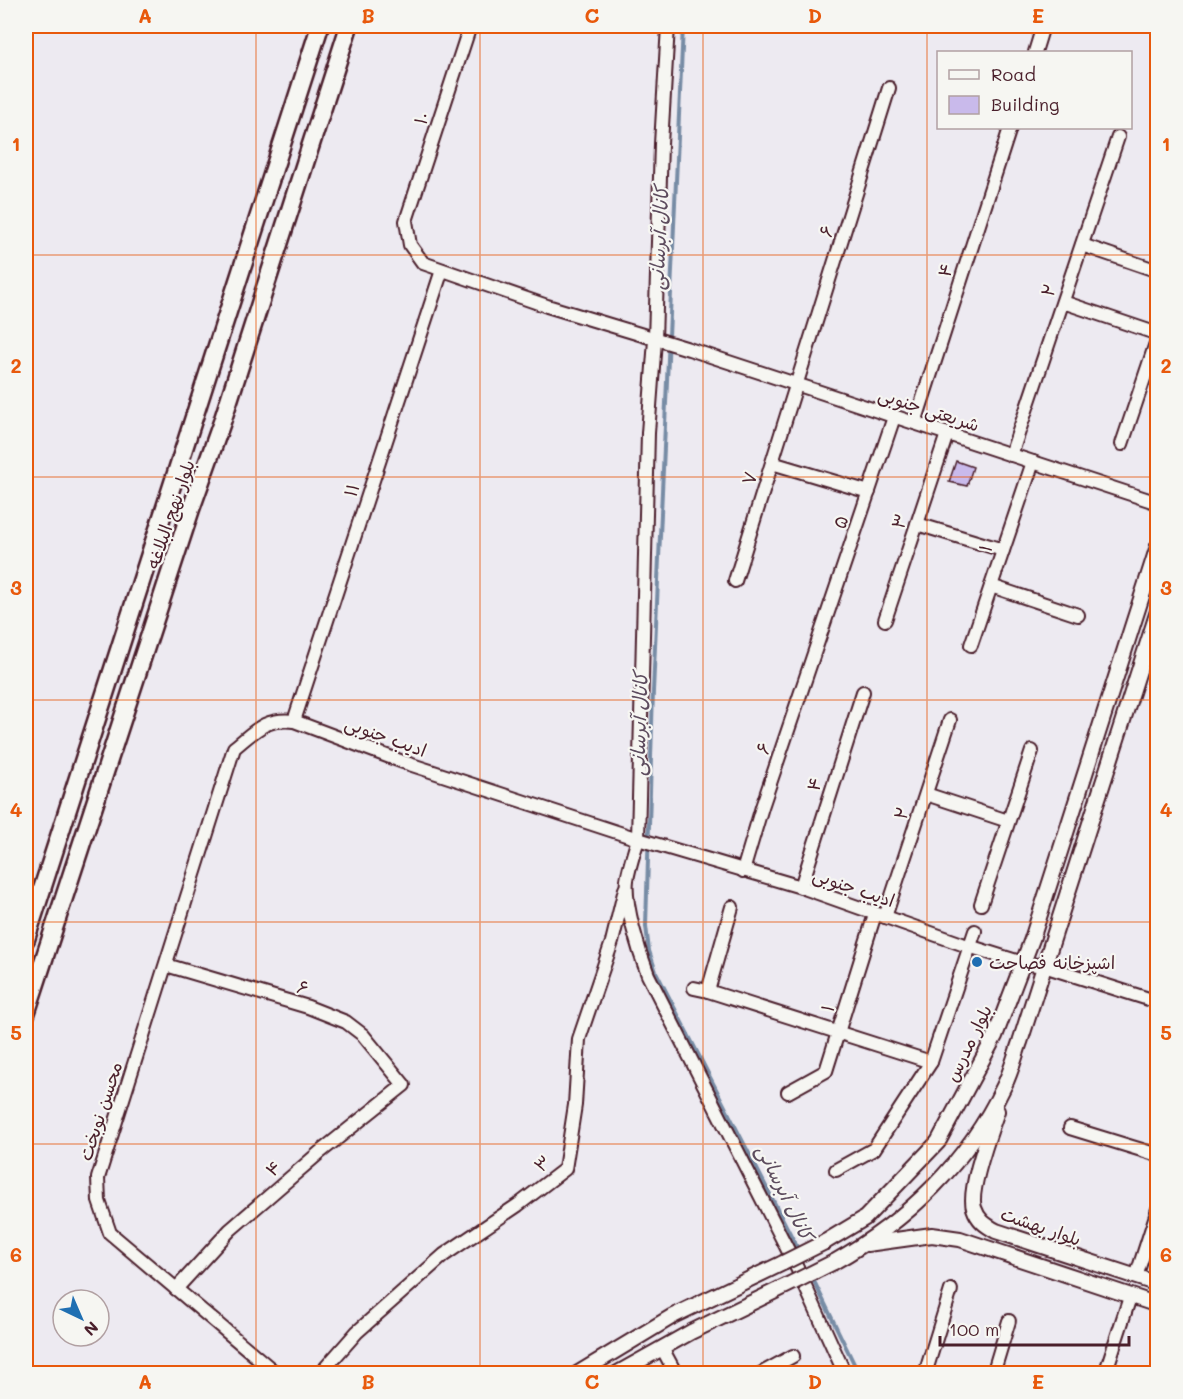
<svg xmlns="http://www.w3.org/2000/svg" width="1183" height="1399" font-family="Mali,'Playpen Sans Arabic',sans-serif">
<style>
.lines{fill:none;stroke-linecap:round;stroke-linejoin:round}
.stream{stroke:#778ca5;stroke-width:4}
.building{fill:#c9baeb;stroke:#4a1f2b;stroke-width:1.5}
.minor-casing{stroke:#4a1f2b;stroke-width:16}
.tertiary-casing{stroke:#4a1f2b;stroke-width:18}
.secondary-casing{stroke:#4a1f2b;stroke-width:21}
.minor{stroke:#f6f6f2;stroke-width:12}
.tertiary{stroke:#f6f6f2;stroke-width:14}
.secondary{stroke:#f6f6f2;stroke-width:16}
.tertiary-bridge-casing{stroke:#4a1f2b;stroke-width:18;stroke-linecap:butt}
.tertiary-bridge{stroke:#f6f6f2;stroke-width:14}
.grid{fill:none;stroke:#e8590c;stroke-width:1.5;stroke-opacity:0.55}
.poi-dot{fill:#1f6fb2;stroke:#f6f6f2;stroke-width:2}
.labels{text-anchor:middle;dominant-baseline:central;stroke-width:4.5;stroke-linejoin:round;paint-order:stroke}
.street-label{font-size:18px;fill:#4a1f2b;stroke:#f6f6f2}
.poi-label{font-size:18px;fill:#4a1f2b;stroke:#f6f6f2;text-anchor:start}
.water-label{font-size:20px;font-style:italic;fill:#5d4c5e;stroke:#f6f6f2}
.neatline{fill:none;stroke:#e8590c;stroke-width:2}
.grid-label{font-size:20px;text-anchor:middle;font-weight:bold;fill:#e8590c}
</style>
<rect width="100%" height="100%" fill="#edeaf1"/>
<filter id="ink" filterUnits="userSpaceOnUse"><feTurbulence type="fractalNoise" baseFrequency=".0167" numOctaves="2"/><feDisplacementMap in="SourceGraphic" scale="12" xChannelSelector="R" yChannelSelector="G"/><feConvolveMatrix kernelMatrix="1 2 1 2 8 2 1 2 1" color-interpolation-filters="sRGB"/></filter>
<g filter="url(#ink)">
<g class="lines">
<g class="stream">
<path d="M 683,26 L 653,691 L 646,926 L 649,951 L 656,972 L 799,1251"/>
<path d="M 812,1277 L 859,1374"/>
</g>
</g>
<path class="building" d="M 956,461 L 973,467 L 967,486 L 949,482 Z"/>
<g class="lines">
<defs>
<g id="minor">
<path d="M 470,26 L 406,221 L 410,245 L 423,263 L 547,306 L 689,349 L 1158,503"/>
<path d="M 668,26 L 661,144 L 655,340 L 648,433 L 638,839 C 634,853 629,867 627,880 C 624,904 639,952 648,975 L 797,1268 L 845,1374"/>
<path d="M 1035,52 L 1043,26"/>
<path d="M 1082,245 L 1158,271"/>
<path d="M 1063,302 L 1158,334"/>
<path d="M 915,423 L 1010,128"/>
<path d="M 1122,444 L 1158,337"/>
<path d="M 1011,455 L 1118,137"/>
<path d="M 772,463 L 869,492"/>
<path d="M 917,524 L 1003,550"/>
<path d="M 735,581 L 889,88"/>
<path d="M 991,586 L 1078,615"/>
<path d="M 885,620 L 947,434"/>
<path d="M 971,645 L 1033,462"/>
<path d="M 294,721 L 442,270"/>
<path d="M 926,794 L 1008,821"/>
<path d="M 743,871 L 762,807 L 894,417"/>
<path d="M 801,887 L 863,692"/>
<path d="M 981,904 L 1032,751"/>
<path d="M 885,917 L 950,720"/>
<path d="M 166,965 L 308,1007 L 346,1022 L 363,1035 L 404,1085 L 319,1153 L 230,1230 L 176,1289"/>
<path d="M 694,988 L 708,991 L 931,1062 L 874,1149 L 836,1170"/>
<path d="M 708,991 L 732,907"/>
<path d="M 931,1062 L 975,931"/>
<path d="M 788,1092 L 826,1071 L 875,914"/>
<path d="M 1070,1128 L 1158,1155"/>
<path d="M 1136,1277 L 1158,1209"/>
<path d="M 662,1348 L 676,1374"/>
<path d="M 277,1374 L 110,1233 L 99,1201 L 98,1178 L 234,748 C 256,730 265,718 294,721 L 403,762 L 638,839 L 801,887 L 962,944 L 1023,963 L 1044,966 L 1158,1002"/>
<path d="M 320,1374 L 357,1332 L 444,1255 L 518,1205 L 565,1169 L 575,1105 L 579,1039 L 612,942 L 625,889"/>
<path d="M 760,1374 L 793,1356"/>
<path d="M 925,1374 L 951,1290"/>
<path d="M 993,1374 L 1009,1321"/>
<path d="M 1105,1374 L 1130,1297"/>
</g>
<g id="tertiary">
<path d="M 997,1111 C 990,1132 968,1189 974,1208 C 978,1220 985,1225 996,1231 L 1158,1284"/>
<path d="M 825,1242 L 865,1218 L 938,1142 L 995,1036 L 1032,939 L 1158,546"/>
<path d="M 867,1244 L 932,1235 L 960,1239 L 1158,1305"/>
<path d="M 834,1262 C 907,1221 968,1162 1004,1086 C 1011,1072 1015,1056 1020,1042 L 1158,611"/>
<path d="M 577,1374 L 673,1316 L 783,1263"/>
<path d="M 616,1374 L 691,1332 L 794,1282"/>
</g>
<g id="secondary">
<path d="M 26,939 L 320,26"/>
<path d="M 26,1014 L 191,509 L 222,422 L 349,26"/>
</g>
</defs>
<use href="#minor" class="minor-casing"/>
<use href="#tertiary" class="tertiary-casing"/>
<use href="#secondary" class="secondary-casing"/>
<use href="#minor" class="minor"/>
<use href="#tertiary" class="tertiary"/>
<use href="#secondary" class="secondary"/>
<defs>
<g id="tertiary-bridge">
<path d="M 783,1263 L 825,1242"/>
<path d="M 794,1282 L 834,1262"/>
</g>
</defs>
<use href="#tertiary-bridge" class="tertiary-bridge-casing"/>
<use href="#tertiary-bridge" class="tertiary-bridge"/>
</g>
</g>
<path class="grid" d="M 256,26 L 256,1374M 480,26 L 480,1374M 703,26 L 703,1374M 927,26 L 927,1374M 26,255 L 1158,255M 26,477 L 1158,477M 26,700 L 1158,700M 26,922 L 1158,922M 26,1144 L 1158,1144"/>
<circle class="poi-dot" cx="977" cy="962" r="6"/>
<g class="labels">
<g class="street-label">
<text transform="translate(421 118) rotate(-72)">۱۰</text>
<text transform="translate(826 231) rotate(-73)">۶</text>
<text transform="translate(945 270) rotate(-72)">۴</text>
<text transform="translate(1048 290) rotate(-71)">۲</text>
<text transform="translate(929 409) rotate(18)">شریعتی جنوبی</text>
<text transform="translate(749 478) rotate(-73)">۷</text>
<text transform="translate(351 490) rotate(-72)">۱۱</text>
<text transform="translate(170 514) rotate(-71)">بلوار نهج البلاغه</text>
<text transform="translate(899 521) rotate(-71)">۳</text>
<text transform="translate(840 522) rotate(-72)">۵</text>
<text transform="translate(985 548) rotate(-71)">۱</text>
<text transform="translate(386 736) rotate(20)">ادیب جنوبی</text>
<text transform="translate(763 748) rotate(-71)">۶</text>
<text transform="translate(814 784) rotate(-72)">۴</text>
<text transform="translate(901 813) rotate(-72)">۲</text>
<text transform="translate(854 887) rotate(19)">ادیب جنوبی</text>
<text transform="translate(303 987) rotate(17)">۶</text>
<text transform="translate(827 1008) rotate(-72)">۱</text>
<text transform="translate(968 1043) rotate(-64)">بلوار مدرس</text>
<text transform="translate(100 1111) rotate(-72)">محسن نوبخت</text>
<text transform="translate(542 1163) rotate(-42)">۳</text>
<text transform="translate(273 1168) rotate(-41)">۴</text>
<text transform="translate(1041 1226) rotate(19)">بلوار بهشت</text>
</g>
<g class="poi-label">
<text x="989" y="962">اشپزخانه فصاحت</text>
</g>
<g class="water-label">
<text transform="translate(658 238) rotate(-87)">کانال آبرسانی</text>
<text transform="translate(638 724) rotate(-88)">کانال آبرسانی</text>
<text transform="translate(786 1192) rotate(64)">کانال آبرسانی</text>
</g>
</g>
<rect width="1183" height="1399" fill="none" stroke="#f6f6f2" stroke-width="66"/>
<rect x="937" y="51" width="195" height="78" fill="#f6f6f2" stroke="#b1a0a2" stroke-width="1.5"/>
<rect x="949" y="70" width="30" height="9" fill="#f6f6f2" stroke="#b1a0a2" stroke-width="1.5"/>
<text x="991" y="81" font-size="18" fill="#4a1f2b">Road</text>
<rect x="949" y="96" width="30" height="18" fill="#c9baeb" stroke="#b1a0a2" stroke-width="1.5"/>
<text x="991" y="111" font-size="18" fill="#4a1f2b">Building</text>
<g transform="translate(81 1318) rotate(136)"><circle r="28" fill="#f6f6f2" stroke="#b1a0a2" stroke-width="1.5"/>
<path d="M0-4.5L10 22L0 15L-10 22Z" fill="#1f6fb2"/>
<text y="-9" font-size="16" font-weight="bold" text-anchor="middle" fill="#4a1f2b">N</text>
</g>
<path d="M940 1336v9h189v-9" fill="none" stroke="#4a1f2b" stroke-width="3"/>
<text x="949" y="1336" font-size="18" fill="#4a1f2b" stroke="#f6f6f2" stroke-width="4.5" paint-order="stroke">100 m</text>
<rect x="33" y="33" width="1117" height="1333" class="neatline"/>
<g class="grid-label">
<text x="145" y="23">A</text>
<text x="368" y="23">B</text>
<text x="592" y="23">C</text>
<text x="815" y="23">D</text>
<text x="1038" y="23">E</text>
<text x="16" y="151">1</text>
<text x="1166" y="151">1</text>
<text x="16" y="373">2</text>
<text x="1166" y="373">2</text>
<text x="16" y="595">3</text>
<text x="1166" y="595">3</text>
<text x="16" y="817">4</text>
<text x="1166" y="817">4</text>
<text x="16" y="1040">5</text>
<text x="1166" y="1040">5</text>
<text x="16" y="1262">6</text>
<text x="1166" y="1262">6</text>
<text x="145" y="1389">A</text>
<text x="368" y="1389">B</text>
<text x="592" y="1389">C</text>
<text x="815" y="1389">D</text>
<text x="1038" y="1389">E</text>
</g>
</svg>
